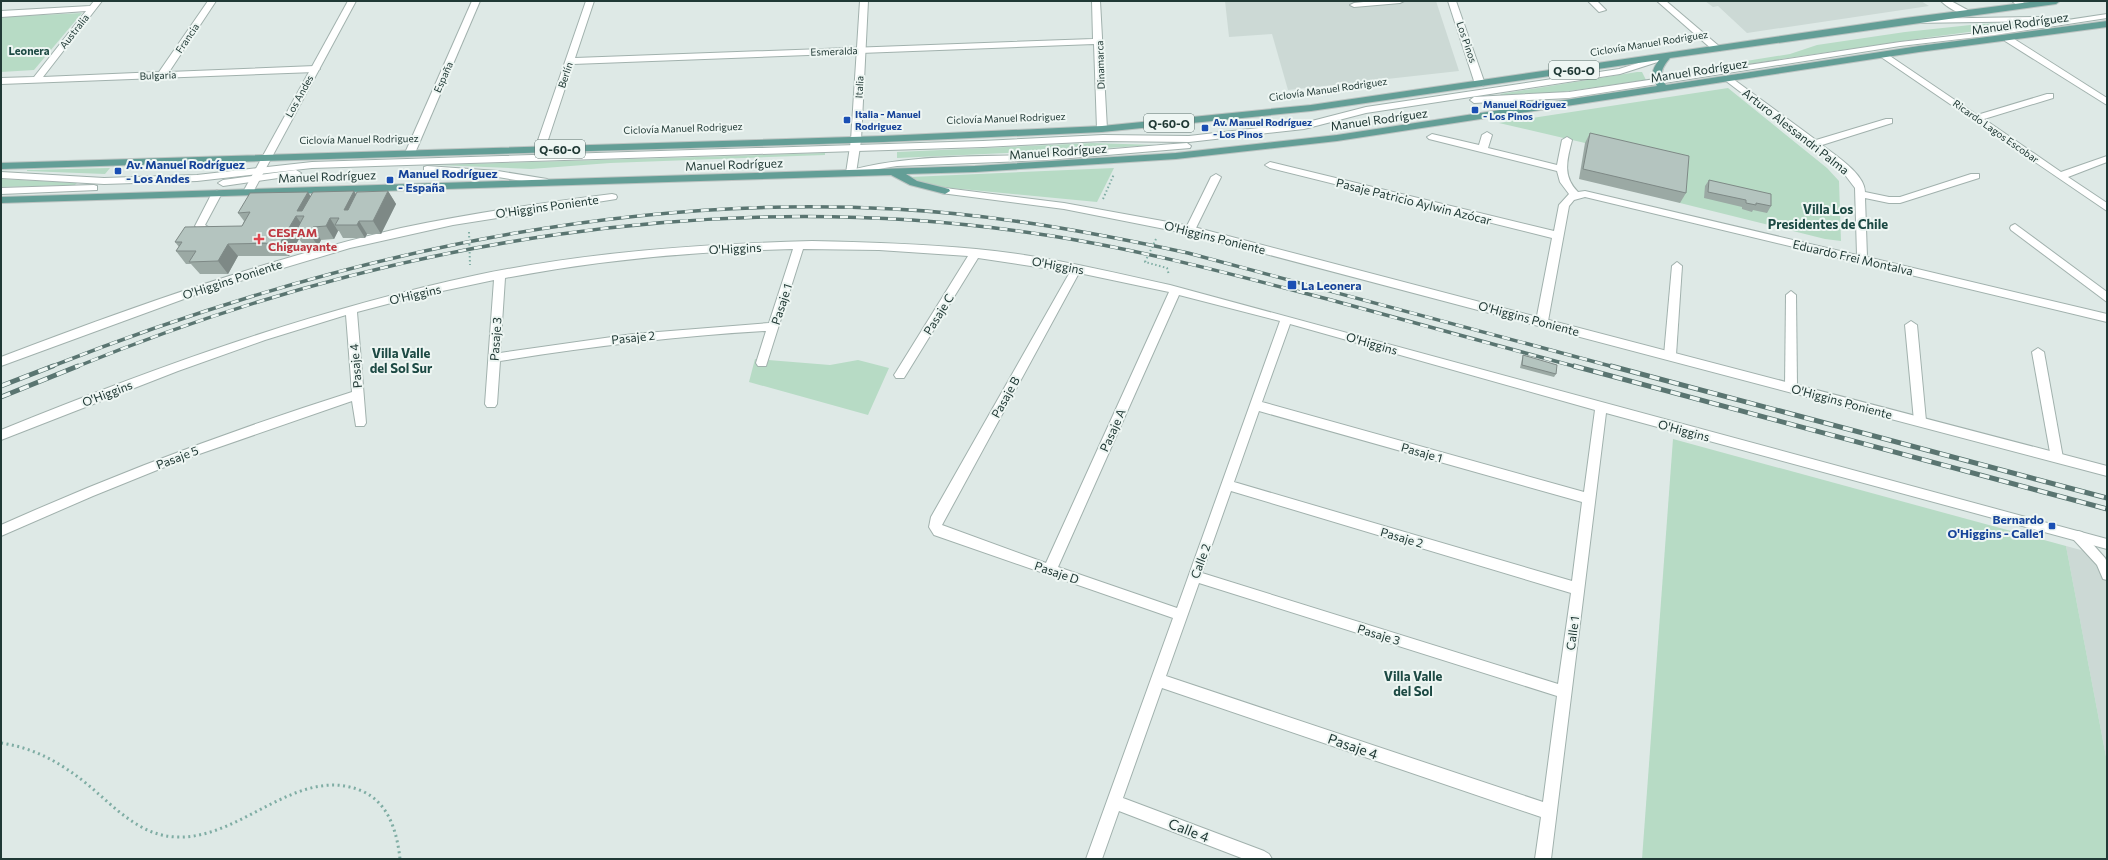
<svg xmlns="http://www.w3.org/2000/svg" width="2108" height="860" font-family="Commissioner,sans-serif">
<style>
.built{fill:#ccd9d5}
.green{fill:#b7dbc5}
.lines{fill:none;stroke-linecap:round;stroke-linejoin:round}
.service-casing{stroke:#a1b1ad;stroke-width:2}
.minor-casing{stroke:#a1b1ad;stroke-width:2}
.tertiary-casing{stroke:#a1b1ad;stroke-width:2}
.primary-casing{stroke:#bcc4c2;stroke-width:2}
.path-far1{stroke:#7fada4;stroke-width:2;stroke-dasharray:1.5 2.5;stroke-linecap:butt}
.path{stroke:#7fada4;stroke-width:3;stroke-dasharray:2 3.5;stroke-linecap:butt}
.service{fill:#fff;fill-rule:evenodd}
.minor{fill:#fff;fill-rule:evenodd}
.tertiary{fill:#fff;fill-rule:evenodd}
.primary{fill:#639e96;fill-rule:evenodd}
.rail-far1-casing{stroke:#5a7571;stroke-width:3.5}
.rail-casing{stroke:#5a7571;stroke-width:5}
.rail-far1{stroke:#eef6f3;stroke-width:2.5;stroke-dasharray:8;stroke-linecap:butt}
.rail{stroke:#eef6f3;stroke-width:3.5;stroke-dasharray:10;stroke-linecap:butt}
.wall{fill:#9ba9a4}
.shaded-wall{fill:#7e8986}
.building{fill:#b4c4bf;stroke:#7e8986}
.transit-dot{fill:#1a4fb4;stroke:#eef6f3;stroke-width:1.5}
.health-dot{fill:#e0444e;stroke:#eef6f3;stroke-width:1.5}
.labels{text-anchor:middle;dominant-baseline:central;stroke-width:4;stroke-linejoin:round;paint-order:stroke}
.far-street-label{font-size:10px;fill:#203935;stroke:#eef6f3}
.far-transit-label{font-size:10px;font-weight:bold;fill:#164399;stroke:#eef6f3;text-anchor:start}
.far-neighbourhood-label{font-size:11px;font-weight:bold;fill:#1d4a44;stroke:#eef6f3}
.shield{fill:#eef6f3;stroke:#5e726e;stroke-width:1}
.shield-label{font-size:11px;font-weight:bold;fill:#203935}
.street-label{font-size:12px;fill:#203935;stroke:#eef6f3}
.transit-label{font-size:12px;font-weight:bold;fill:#164399;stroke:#eef6f3;text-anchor:start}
.health-label{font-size:12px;font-weight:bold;fill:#be3a42;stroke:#eef6f3;text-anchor:start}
.neighbourhood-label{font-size:13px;font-weight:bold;fill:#1d4a44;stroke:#eef6f3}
.near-street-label{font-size:14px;fill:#203935;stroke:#eef6f3}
</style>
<rect width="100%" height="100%" fill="#dee9e6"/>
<g class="built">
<path d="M 1225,1 L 1436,1 L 1459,71 L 1288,90 L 1272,34 L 1229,37 Z"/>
<path d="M 1705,1 L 1921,1 L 1929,6 L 1747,33 L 1718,6 L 1713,7 Z"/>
<path d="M 2066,546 L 2107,557 L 2107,762 Z"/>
</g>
<g class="green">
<path d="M 82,13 L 34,70 L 1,72 L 1,17 Z"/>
<path d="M 2035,22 L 2038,23 L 1931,37 L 1674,75 L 1672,73 L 1790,54 L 1817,45 L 1905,32 L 1980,24 Z"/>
<path d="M 1637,72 L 1642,72 L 1646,80 L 1555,93 L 1502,96 L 1500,94 Z"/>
<path d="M 1728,88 L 1827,168 L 1839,181 L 1841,241 L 1825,239 L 1680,203 L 1585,143 L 1499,123 Z"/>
<path d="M 1542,100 L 1544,102 L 1488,110 L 1485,107 Z"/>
<path d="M 1092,143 L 1156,145 L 1074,150 L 897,158 L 897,152 Z"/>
<path d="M 825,153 L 825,155 L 610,163 L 531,169 L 437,165 Z"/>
<path d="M 110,168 L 105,174 L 27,171 L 27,170 Z"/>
<path d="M 1114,168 L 1097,202 L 941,187 L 922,184 L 911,177 Z"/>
<path d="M 1,179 L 77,183 L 75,185 L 1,187 Z"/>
<path d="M 755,359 L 830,365 L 858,360 L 889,368 L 868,415 L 749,382 Z"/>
<path d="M 1673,439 L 2066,546 L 2107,762 L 2107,859 L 1642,859 Z"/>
</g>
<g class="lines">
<defs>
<g id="service">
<path d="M 1373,1 L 1404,1 L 1400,3 L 1354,7 L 1350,5 L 1354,3 Z"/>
<path d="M 2107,14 L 2107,18 L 1995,35 L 1900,46 L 1569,98 L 1474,103 L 1470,100 L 1474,97 L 1569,92 L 1900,42 L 1995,31 Z"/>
<path d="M 2041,17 L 2044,17 L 2044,21 L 1910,23 L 1906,21 L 1910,19 Z"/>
<path d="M 2005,37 L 2011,37 L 2107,98 L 2107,105 L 2005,41 Z"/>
<path d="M 1667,54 L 1671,56 L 1670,58 L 1620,74 L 1366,113 L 1304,129 L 1189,142 L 1103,141 L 983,147 L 312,168 L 197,181 L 104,184 L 1,178 L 1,172 L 104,178 L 197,175 L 312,162 L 983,141 L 1103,135 L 1189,136 L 1304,123 L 1366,107 L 1619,69 Z"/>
<path d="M 1187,143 L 1191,146 L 1190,148 L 1047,160 L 897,166 L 872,170 L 851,176 L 846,173 L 848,171 C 904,155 965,157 1023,155 C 1078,153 1132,147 1187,143 Z"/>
<path d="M 427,166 L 498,171 L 547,179 L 552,182 L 547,185 L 498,177 L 424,171 L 424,167 Z"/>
<path d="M 296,170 L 301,173 L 299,175 L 223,186 L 218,183 L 223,180 Z"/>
<path d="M 94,185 L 97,186 L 97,190 L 1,194 L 1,188 Z"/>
<path d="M 217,190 L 222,193 L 205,225 L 215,231 L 210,234 L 201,232 L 195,226 L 212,193 Z"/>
<path d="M 2078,531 L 2082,532 L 2105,558 L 2107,562 L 2107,580 L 2103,579 L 2097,565 L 2074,540 L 2072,536 L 2074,532 Z"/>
</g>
<g id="minor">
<path d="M 94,1 L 102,1 L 43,77 L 159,72 L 208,1 L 216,1 L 169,72 L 315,66 L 320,69 L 315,72 L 1,84 L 1,78 L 34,77 L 86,11 L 1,17 L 1,11 L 90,6 Z"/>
<path d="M 472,1 L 480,1 L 415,153 L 413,155 L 407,155 L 405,153 Z"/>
<path d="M 586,1 L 594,1 L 575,58 L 1093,39 L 1092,1 L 1100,1 L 1107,129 L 1102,132 L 1097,129 L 1094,44 L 573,64 L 545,149 L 543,151 L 537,151 L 535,149 Z"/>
<path d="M 1448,1 L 1456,1 L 1485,84 L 1483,86 L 1477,86 L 1475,84 Z"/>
<path d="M 1588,1 L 1597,1 L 1606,10 L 1599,12 Z"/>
<path d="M 1657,1 L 1666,1 L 1720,47 L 1720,51 L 1714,51 Z"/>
<path d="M 1941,1 L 1951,1 L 1973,13 C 1966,20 1947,7 1941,1 Z"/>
<path d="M 2012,1 L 2022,1 L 2027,6 L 2020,8 Z"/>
<path d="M 1884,52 L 1977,115 L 2047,94 L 2053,94 L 2053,98 L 1984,119 L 2061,172 L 2107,156 L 2107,162 L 2068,177 L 2107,203 L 2107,211 L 1881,57 L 1881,53 Z"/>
<path d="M 1729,76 L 1816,140 L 1886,119 L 1892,119 L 1892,123 L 1822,145 C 1835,155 1865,174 1865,192 L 1889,197 L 1900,197 L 1971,174 L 1979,174 L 1979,178 L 1900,203 L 1889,203 L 1865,198 L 1867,257 L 2107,314 L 2107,322 L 1585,197 L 1574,200 L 1569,206 L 1548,321 L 1542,325 L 1536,321 L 1552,238 L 1270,168 L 1265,165 L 1270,162 L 1554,231 L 1559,205 L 1569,194 L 1560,182 L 1557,171 L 1429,139 L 1427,137 L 1432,134 L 1479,145 L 1482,135 L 1487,132 L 1492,135 L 1488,148 L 1557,165 L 1562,140 L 1567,137 L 1572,140 C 1567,160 1562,176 1578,192 L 1585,191 L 1857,255 L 1855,188 L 1839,167 L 1726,81 L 1726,77 Z"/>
<path d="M 1216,174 L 1221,177 L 1195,230 L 1194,233 L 1186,233 L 1185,230 L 1211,177 Z"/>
<path d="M 612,194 L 616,195 L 617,197 L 616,199 L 453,225 L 350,248 L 203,292 L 1,366 L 1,357 C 132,307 264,260 401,228 C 471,213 541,203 612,194 Z"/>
<path d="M 2015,224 L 2107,292 L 2107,302 L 2011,230 L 2010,228 L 2011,226 Z"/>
<path d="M 812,241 C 867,242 922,244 976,249 C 1042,255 1106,271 1170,285 L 2107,539 L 2107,549 L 1606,413 L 1551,859 L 1535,859 L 1541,817 L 1162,688 L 1123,798 L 1264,851 L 1269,854 L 1272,859 L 1244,859 L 1119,811 L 1102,859 L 1086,859 L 1173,618 L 934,535 L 929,527 L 931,517 L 1070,272 L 978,258 L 904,378 L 896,378 L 894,375 L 896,372 L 968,256 L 879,250 L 803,249 L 766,366 L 758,366 L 756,363 L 766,331 C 677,336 588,347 500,361 L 497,404 L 495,407 L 487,407 L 485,404 L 494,280 L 414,297 L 357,312 L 366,423 L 364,426 L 356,426 L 352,401 L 182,460 L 93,496 L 1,536 L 1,525 C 115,474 232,430 352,392 L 346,315 L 265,340 L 178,371 L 1,440 L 1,430 C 156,367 313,310 477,275 C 588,252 700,244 812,241 ZM 793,249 L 769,323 L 633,334 L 500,353 L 505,278 C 600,260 696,251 793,249 ZM 1079,273 L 1169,292 L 1046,563 L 942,525 ZM 1179,295 L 1280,321 L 1177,608 L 1058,567 ZM 1290,324 L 1595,410 L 1584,492 L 1262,402 ZM 1259,411 L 1582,502 L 1572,581 L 1234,482 ZM 1231,491 L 1571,593 L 1558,684 L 1202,573 ZM 1199,583 L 1557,696 L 1543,802 L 1166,676 Z"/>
<path d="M 1677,262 L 1682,266 L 1676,355 L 1670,359 L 1664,355 L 1672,266 Z"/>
<path d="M 1791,291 L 1796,295 L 1797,387 L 1791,391 L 1785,387 L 1786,295 Z"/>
<path d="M 1911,321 L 1917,325 L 1926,421 L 1924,424 L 1916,424 L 1914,421 L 1905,325 Z"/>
<path d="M 2038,348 L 2044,352 L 2063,458 L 2061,461 L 2053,461 L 2051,458 L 2032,352 Z"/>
</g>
<g id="tertiary">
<path d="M 348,1 L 356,1 L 253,192 L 248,195 L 244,194 L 243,192 Z"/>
<path d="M 860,1 L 868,1 L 861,140 L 856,173 L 851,176 L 846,173 L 851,140 Z"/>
<path d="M 945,188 L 1064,203 L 1190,226 L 2107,466 L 2107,476 L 1190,234 L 1064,209 L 941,193 L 940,191 Z"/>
</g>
<path id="primary" d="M 2037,1 L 2060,1 L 2056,4 L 1670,58 C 1663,66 1657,76 1666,85 L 1919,46 L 2107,21 L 2107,27 L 1919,52 L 1337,141 L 1176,159 L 975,172 L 906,174 L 917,181 L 949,189 L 950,191 L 945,194 L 910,185 L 891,175 L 1,203 L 1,197 L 975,166 L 1176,153 L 1337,135 L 1657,86 C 1650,76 1652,69 1659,60 L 1311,111 L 1102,132 L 883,142 L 1,169 L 1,163 L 883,136 L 1102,126 L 1311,105 L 1905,18 Z"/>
</defs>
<use href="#service" class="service-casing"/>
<use href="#minor" class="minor-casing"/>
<use href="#tertiary" class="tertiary-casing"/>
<use href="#primary" class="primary-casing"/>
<g class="path-far1">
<path d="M 1103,199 L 1114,174"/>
<path d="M 469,232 L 470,265"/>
<path d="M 1156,239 L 1145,262 L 1167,268 L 1169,275"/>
</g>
<path class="path" d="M 1,743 C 35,748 61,763 87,784 C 115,807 140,837 179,837 C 243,838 298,764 362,791 C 389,803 397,832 400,859"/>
<use href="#service" class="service"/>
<use href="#minor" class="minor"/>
<use href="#tertiary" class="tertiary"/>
<use href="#primary" class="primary"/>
<defs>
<g id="rail-far1">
<path d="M 50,367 C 317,262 606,193 894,209 C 993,214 1091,232 1188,253 L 1614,367"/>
<path d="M 76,367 C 382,242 723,183 1052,236 C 1147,251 1238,276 1331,300 C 1413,323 1495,345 1577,367"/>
</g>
<g id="rail">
<path d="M 1574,366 L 2107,509"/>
<path d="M 1611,366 L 2107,498"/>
<path d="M 1,386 L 53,366"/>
<path d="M 1,397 L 78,366"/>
</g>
</defs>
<use href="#rail-far1" class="rail-far1-casing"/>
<use href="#rail" class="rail-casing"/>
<use href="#rail-far1" class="rail-far1"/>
<use href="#rail" class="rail"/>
</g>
<g class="wall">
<path d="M 1590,133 L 1686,193 L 1680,203 L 1579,179 L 1585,143 Z"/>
<path d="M 1709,180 L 1771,206 L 1767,213 L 1753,210 L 1752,212 L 1742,209 L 1742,207 L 1704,198 L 1705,186 Z"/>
<path d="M 354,191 L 356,195 L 388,191 L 396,204 L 381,234 L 367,234 L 365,238 L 343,238 L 339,231 L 338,231 L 334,239 L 321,240 L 318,246 L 304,246 L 299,239 L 289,256 L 238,256 L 228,274 L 200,274 L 191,264 L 186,264 L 176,251 L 179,247 L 175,242 L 242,226 L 244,221 L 238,213 L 310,196 Z"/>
<path d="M 1523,355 L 1556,374 L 1554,377 L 1520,368 L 1522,359 Z"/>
</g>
<g class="shaded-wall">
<path d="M 354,191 L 362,204 L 352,223 L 344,210 Z"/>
<path d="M 388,191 L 396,204 L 381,234 L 373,221 Z"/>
<path d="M 308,192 L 316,205 L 304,216 L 297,211 Z"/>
<path d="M 296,216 L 305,229 L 295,233 L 299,239 L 289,256 L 280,243 Z"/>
<path d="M 330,218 L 338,231 L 334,239 L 326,226 Z"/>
<path d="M 359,221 L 367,234 L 365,238 L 357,225 Z"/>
<path d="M 313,227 L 321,240 L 318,246 L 309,233 Z"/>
<path d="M 228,244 L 238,256 L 228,274 L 218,261 Z"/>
</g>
<g class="building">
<path d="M 1590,133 L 1689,156 L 1686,193 L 1583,169 Z"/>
<path d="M 1709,180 L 1771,194 L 1771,206 L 1756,203 L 1756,205 L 1746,203 L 1746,200 L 1708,192 Z"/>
<path d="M 354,191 L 344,210 L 348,210 L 357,192 L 388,191 L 373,221 L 359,221 L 357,225 L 335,225 L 339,218 L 330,218 L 326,226 L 313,227 L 309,233 L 295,233 L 304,216 L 296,216 L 280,243 L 228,244 L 218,261 L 189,262 L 196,251 L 176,251 L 182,242 L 175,242 L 185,227 L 242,226 L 250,212 L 238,213 L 250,193 L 308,192 L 297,211 L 302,211 L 313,192 Z"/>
<path d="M 1523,355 L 1557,365 L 1556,374 L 1522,365 Z"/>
</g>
<g class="transit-dot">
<rect x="1471" y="106" width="8" height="8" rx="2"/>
<rect x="843" y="116" width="8" height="8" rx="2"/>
<rect x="1201" y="124" width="8" height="8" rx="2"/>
<rect x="114" y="167" width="8" height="8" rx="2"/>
<rect x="386" y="176" width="8" height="8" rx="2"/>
<rect x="1287" y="280" width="10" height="10" rx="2"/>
<rect x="2048" y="522" width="8" height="8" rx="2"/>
</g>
<path class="health-dot" d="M257 233h4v4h4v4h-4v4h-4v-4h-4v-4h4z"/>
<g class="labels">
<g class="far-street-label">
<text transform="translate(74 31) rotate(-52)">Australia</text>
<text transform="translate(187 38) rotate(-56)">Francia</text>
<text transform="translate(1467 42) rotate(71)">Los Pinos</text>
<text transform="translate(1649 43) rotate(-9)">Ciclovía Manuel Rodriguez</text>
<text transform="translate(834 51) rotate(-2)">Esmeralda</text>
<text transform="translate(1100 65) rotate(-92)">Dinamarca</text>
<text transform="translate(158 75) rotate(-2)">Bulgaria</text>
<text transform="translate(565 75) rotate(-72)">Berlín</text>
<text transform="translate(443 77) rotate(-66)">España</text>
<text transform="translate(859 87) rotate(-87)">Italia</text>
<text transform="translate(1328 89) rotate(-8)">Ciclovía Manuel Rodriguez</text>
<text transform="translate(299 96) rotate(-61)">Los Andes</text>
<text transform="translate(1006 118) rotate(-2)">Ciclovía Manuel Rodriguez</text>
<text transform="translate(683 128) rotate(-2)">Ciclovía Manuel Rodriguez</text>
<text transform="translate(1996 131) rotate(35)">Ricardo Lagos Escobar</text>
<text transform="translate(359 139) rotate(-1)">Ciclovía Manuel Rodriguez</text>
</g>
<g class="far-transit-label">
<text x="1483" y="104">Manuel Rodriguez<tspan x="1483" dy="12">- Los Pinos</tspan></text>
<text x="855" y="114">Italia - Manuel<tspan x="855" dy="12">Rodriguez</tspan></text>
<text x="1213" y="122">Av. Manuel Rodríguez<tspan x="1213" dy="12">- Los Pinos</tspan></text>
</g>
<g class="far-neighbourhood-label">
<text x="29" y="50">Leonera</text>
</g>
<g class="shield">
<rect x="1549" y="61" width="50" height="18" rx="3"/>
<rect x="1144" y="114" width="50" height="18" rx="3"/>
<rect x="535" y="140" width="50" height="18" rx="3"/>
</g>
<g class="shield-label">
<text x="1574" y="70">Q-60-O</text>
<text x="1169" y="123">Q-60-O</text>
<text x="560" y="149">Q-60-O</text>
</g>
<g class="street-label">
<text transform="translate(2020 23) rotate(-8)">Manuel Rodríguez</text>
<text transform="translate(1699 70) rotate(-9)">Manuel Rodríguez</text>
<text transform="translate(1379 119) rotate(-8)">Manuel Rodríguez</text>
<text transform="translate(1796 131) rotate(38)">Arturo Alessandri Palma</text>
<text transform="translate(1058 151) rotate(-4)">Manuel Rodríguez</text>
<text transform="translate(734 164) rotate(-2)">Manuel Rodríguez</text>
<text transform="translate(327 176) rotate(-2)">Manuel Rodríguez</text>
<text transform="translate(1414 201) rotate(14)">Pasaje Patricio Aylwin Azócar</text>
<text transform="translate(547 206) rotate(-8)">O'Higgins Poniente</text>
<text transform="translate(1215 237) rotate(14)">O'Higgins Poniente</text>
<text transform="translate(735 248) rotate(-3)">O'Higgins</text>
<text transform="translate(1853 257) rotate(13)">Eduardo Frei Montalva</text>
<text transform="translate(1058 265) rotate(10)">O'Higgins</text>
<text transform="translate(232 279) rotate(-18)">O'Higgins Poniente</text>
<text transform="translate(415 294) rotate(-13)">O'Higgins</text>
<text transform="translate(781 304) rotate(-72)">Pasaje 1</text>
<text transform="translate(938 314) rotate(-58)">Pasaje C</text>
<text transform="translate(1529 318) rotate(15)">O'Higgins Poniente</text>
<text transform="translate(633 337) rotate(-6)">Pasaje 2</text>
<text transform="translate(495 339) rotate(-86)">Pasaje 3</text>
<text transform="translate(1372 343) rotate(16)">O'Higgins</text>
<text transform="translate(355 366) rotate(-95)">Pasaje 4</text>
<text transform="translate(107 393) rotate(-21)">O'Higgins</text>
<text transform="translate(1005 397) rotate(-61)">Pasaje B</text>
<text transform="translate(1842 401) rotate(15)">O'Higgins Poniente</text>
<text transform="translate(1112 430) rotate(-66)">Pasaje A</text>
<text transform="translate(1684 430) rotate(15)">O'Higgins</text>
<text transform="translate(1422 452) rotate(16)">Pasaje 1</text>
<text transform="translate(177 457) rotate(-21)">Pasaje 5</text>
<text transform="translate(1402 537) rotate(16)">Pasaje 2</text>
<text transform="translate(1200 561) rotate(-70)">Calle 2</text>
<text transform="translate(1057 572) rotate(19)">Pasaje D</text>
<text transform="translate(1572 633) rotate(-83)">Calle 1</text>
<text transform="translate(1379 634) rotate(17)">Pasaje 3</text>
</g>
<g class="transit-label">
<text x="126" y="164">Av. Manuel Rodríguez<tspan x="126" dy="14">- Los Andes</tspan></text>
<text x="398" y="173">Manuel Rodríguez<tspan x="398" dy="14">- España</tspan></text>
<text x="1301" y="285">La Leonera</text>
<text x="2044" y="519" text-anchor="end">Bernardo<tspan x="2044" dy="14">O'Higgins - Calle1</tspan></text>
</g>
<g class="health-label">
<text x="268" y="232">CESFAM<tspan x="268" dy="14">Chiguayante</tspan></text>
</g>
<g class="neighbourhood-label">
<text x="1828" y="209">Villa Los<tspan x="1828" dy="15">Presidentes de Chile</tspan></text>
<text x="401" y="353">Villa Valle<tspan x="401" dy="15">del Sol Sur</tspan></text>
<text x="1413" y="676">Villa Valle<tspan x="1413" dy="15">del Sol</tspan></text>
</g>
<g class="near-street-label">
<text transform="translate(1353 746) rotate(19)">Pasaje 4</text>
<text transform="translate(1189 830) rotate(21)">Calle 4</text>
</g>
</g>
<rect width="2108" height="860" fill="none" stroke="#203935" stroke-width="4"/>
</svg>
